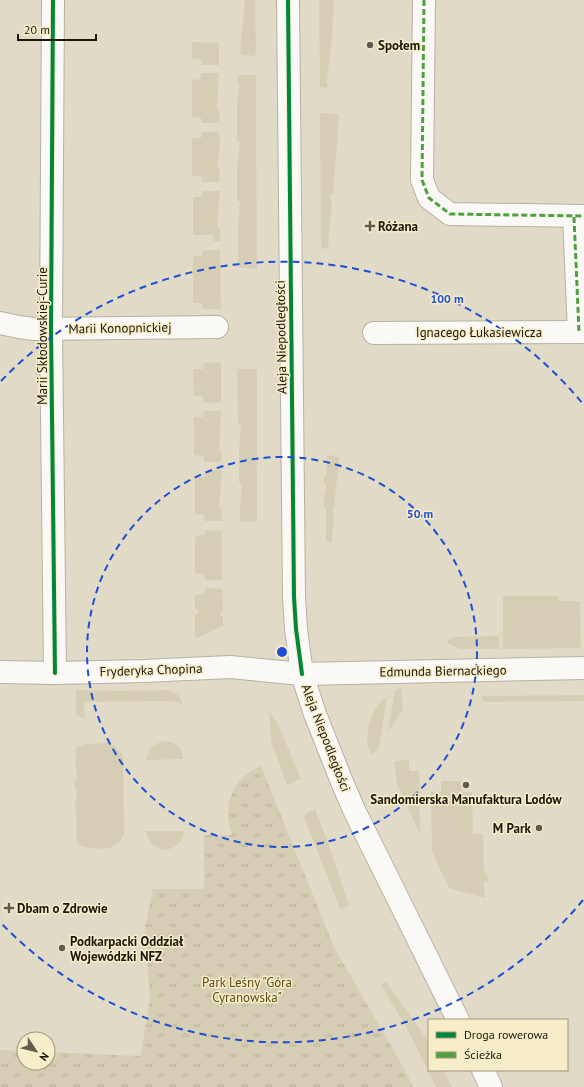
<svg xmlns="http://www.w3.org/2000/svg" width="584" height="1087" font-family="'PT Sans',sans-serif">
<style>
.green{fill:#d6ceb4}
.park{fill:url(#park-tufts)}
.lines{fill:none;stroke-linecap:round;stroke-linejoin:round}
.street-casing{stroke:#b6b1a1;stroke-width:24}
.secondary-casing{stroke:#b6b1a1;stroke-width:24}
.street{stroke:#faf9f6;stroke-width:22}
.secondary{stroke:#faf9f6;stroke-width:22}
.quiet{stroke:#4fa13e;stroke-width:3;stroke-dasharray:6 3;stroke-linecap:butt}
.cycleway-casing{stroke:#f8edc9;stroke-width:6}
.cycleway{stroke:#00873e;stroke-width:4}
.ring{fill:none;stroke:#1d4ed8;stroke-width:2;stroke-dasharray:7 5}
.poi-dot{fill:#605b4c;stroke:#f8edc9;stroke-width:1.5}
.labels{text-anchor:middle;dominant-baseline:central;stroke-width:3;stroke-linejoin:round;paint-order:stroke}
.poi-label{font-size:13px;font-weight:bold;fill:#1b170a;stroke:#f8edc9;text-anchor:start}
.street-label{font-size:13px;fill:#1b170a;stroke:#f8edc9}
.park-label{font-size:13px;fill:#5d4d15;stroke:#f8edc9}
.centre{fill:#1d4ed8;stroke:#f8edc9;stroke-width:2}
.ring-label{font-size:12px;text-anchor:middle;font-weight:bold;fill:#1d4ed8;stroke:#f8edc9;stroke-width:3;stroke-linejoin:round;paint-order:stroke}
</style>
<defs>
<pattern id="park-tufts" width="24" height="20" patternUnits="userSpaceOnUse"><rect width="24" height="20" fill="#d6ceb4"/><path d="M3 7l-1-3M5 7V3M7 7l1-3M15 17l-1-3M17 17v-4M19 17l1-3" fill="none" stroke="#b7b099"/></pattern>
</defs>
<rect width="100%" height="100%" fill="#e0dac6"/>
<g class="green">
<path d="M 245,0 L 255,0 L 256,53 L 254,56 L 242,55 L 240,53 Z"/>
<path d="M 319,0 L 334,0 L 332,36 L 327,80 L 327,83 L 328,86 L 327,88 L 320,87 Z"/>
<path d="M 192,42 L 219,43 L 219,65 L 202,65 L 200,59 L 192,58 Z"/>
<path d="M 202,73 L 219,73 L 217,109 L 220,112 L 219,123 L 202,123 L 201,118 L 193,117 L 192,116 L 192,81 L 193,80 L 200,79 L 201,74 Z"/>
<path d="M 238,75 L 255,75 L 256,77 L 256,112 L 255,116 L 256,117 L 257,268 L 256,269 L 238,267 L 238,226 L 240,202 L 237,200 L 237,167 L 240,143 L 237,141 L 237,103 L 239,85 L 237,81 Z"/>
<path d="M 320,113 L 337,114 L 339,116 L 333,194 L 330,196 L 330,199 L 332,200 L 328,248 L 326,249 L 322,248 L 321,246 Z"/>
<path d="M 202,132 L 218,132 L 219,133 L 220,143 L 217,168 L 220,170 L 219,182 L 202,182 L 201,176 L 194,176 L 192,175 L 192,140 L 194,138 L 201,138 Z"/>
<path d="M 203,191 L 220,191 L 217,225 L 218,227 L 220,228 L 220,241 L 213,241 L 213,235 L 193,235 L 193,197 L 201,197 Z"/>
<path d="M 204,250 L 220,250 L 221,309 L 204,309 L 202,308 L 202,303 L 193,303 L 193,257 L 195,256 L 202,256 L 202,251 Z"/>
<path d="M 220,362 L 221,363 L 221,402 L 219,402 L 204,403 L 203,396 L 194,396 L 193,370 L 195,369 L 203,369 L 204,363 Z"/>
<path d="M 237,369 L 255,369 L 257,370 L 257,466 L 256,468 L 257,471 L 257,521 L 256,522 L 240,521 L 240,511 L 242,485 L 239,482 L 239,450 L 241,425 L 238,423 Z"/>
<path d="M 204,411 L 221,411 L 219,450 L 222,452 L 221,460 L 220,462 L 205,462 L 204,461 L 203,456 L 194,455 L 194,418 L 195,417 L 203,417 Z"/>
<path d="M 329,455 L 338,457 L 339,458 L 334,508 L 332,512 L 334,515 L 332,541 L 331,543 L 326,541 L 326,509 L 324,508 L 324,495 L 326,493 L 326,485 L 324,483 L 324,477 L 326,475 L 327,456 Z"/>
<path d="M 211,470 L 221,470 L 222,471 L 219,508 L 222,509 L 222,521 L 205,521 L 204,515 L 195,514 L 195,477 L 204,477 L 205,471 L 208,471 Z"/>
<path d="M 206,530 L 222,531 L 222,580 L 205,580 L 204,574 L 196,574 L 195,573 L 195,537 L 196,536 L 204,535 L 205,531 Z"/>
<path d="M 206,588 L 222,589 L 223,611 L 220,611 L 220,616 L 223,616 L 223,625 L 222,626 L 197,638 L 195,636 L 195,615 L 199,613 L 199,610 L 195,608 L 195,595 L 204,594 L 205,589 Z"/>
<path d="M 503,596 L 559,596 L 559,601 L 580,601 L 581,648 L 503,649 Z"/>
<path d="M 499,636 L 499,649 L 460,649 L 447,643 L 448,640 L 454,637 Z"/>
<path d="M 401,687 L 403,709 L 389,731 L 388,730 L 395,691 Z"/>
<path d="M 76,690 L 119,691 L 169,690 C 177,693 181,697 183,704 L 168,701 L 86,702 L 84,704 L 85,719 L 76,715 Z"/>
<path d="M 584,695 L 584,701 L 483,702 L 482,696 Z"/>
<path d="M 387,696 L 379,747 L 377,751 L 370,754 L 367,743 L 369,723 L 377,706 Z"/>
<path d="M 269,711 L 278,724 L 301,779 L 287,785 L 271,741 Z"/>
<path d="M 167,741 C 178,744 181,748 183,759 L 146,760 C 148,747 154,743 167,741 Z"/>
<path d="M 107,743 C 116,745 121,750 123,759 L 124,834 C 122,838 121,841 117,844 C 110,851 85,849 77,844 L 76,808 L 75,808 L 75,801 L 77,801 L 76,787 L 74,786 L 74,781 L 77,781 L 76,765 L 75,765 L 75,761 L 76,760 L 76,748 L 85,744 Z"/>
<path d="M 409,760 L 409,771 L 419,771 L 420,834 L 397,784 L 394,761 Z"/>
<path d="M 441,781 L 461,781 L 462,792 L 472,792 L 473,834 L 483,834 L 484,873 L 487,873 L 488,881 L 484,881 L 485,898 L 455,890 L 449,888 L 432,852 L 431,792 L 441,792 Z"/>
<path d="M 315,809 L 327,840 L 349,906 L 340,909 L 304,817 L 307,813 Z"/>
<path d="M 146,831 L 184,831 C 181,856 150,855 146,831 Z"/>
<path d="M 386,982 L 429,1042 L 429,1070 L 443,1070 L 452,1087 L 436,1087 L 407,1028 L 381,985 Z"/>
</g>
<path class="park" d="M 261,766 L 334,947 L 406,1072 L 413,1087 L 0,1087 L 0,1050 L 24,1051 L 24,1063 L 48,1063 L 48,1052 L 141,1056 L 150,998 L 145,927 L 153,889 L 204,889 L 204,835 L 232,835 C 222,806 232,778 261,766 Z"/>
<g class="lines">
<defs>
<g id="street">
<path d="M 53,0 L 51,329 L 55,673"/>
<path d="M 424,0 L 422,180 L 429,198 L 450,214 L 584,216"/>
<path d="M 574,217 L 579,332"/>
<path d="M 0,323 L 19,327 L 34,329 L 217,327"/>
<path d="M 374,333 L 584,332"/>
<path d="M 302,674 L 584,668"/>
</g>
<g id="secondary">
<path d="M 288,0 L 294,597 L 296,629 L 302,674 L 315,714 L 342,782 L 355,812 L 458,1020"/>
<path d="M 0,672 L 55,673 L 144,671 L 230,667 L 302,674"/>
<path d="M 483,1070 L 491,1087"/>
</g>
</defs>
<use href="#street" class="street-casing"/>
<use href="#secondary" class="secondary-casing"/>
<use href="#street" class="street"/>
<use href="#secondary" class="secondary"/>
<g class="quiet">
<path d="M 424,0 L 422,180 L 429,198 L 450,214 L 584,216"/>
<path d="M 574,217 L 579,332"/>
</g>
<defs>
<g id="cycleway">
<path d="M 53,0 L 51,329 L 55,673"/>
<path d="M 288,0 L 294,597 L 296,629 L 302,674"/>
</g>
</defs>
<use href="#cycleway" class="cycleway-casing"/>
<use href="#cycleway" class="cycleway"/>
</g>
<g class="ring">
<circle cx="282" cy="652" r="195"/>
<path d="M583 900A390 390 0 0 1 1 923M1 381A390 390 0 0 1 583 404"/>
</g>
<g class="poi-dot">
<circle cx="370" cy="45" r="4"/>
<path d="M368 220h4v4h4v4h-4v4h-4v-4h-4v-4h4z"/>
<circle cx="466" cy="785" r="4"/>
<circle cx="539" cy="828" r="4"/>
<path d="M7 902h4v4h4v4h-4v4h-4v-4h-4v-4h4z"/>
<circle cx="62" cy="948" r="4"/>
</g>
<g class="labels">
<g class="poi-label">
<text x="378" y="45">Społem</text>
<text x="378" y="226">Różana</text>
<text x="466" y="799" text-anchor="middle">Sandomierska Manufaktura Lodów</text>
<text x="531" y="828" text-anchor="end">M Park</text>
<text x="17" y="908">Dbam o Zdrowie</text>
<text x="70" y="941">Podkarpacki Oddział<tspan x="70" dy="15">Wojewódzki NFZ</tspan></text>
</g>
<g class="street-label">
<text transform="translate(120 328) rotate(-1)">Marii Konopnickiej</text>
<text x="479" y="332">Ignacego Łukasiewicza</text>
<text transform="translate(42 336) rotate(-90)">Marii Skłodowskiej-Curie</text>
<text transform="translate(281 337) rotate(-91)">Aleja Niepodległości</text>
<text transform="translate(151 670) rotate(-2)">Fryderyka Chopina</text>
<text transform="translate(443 671) rotate(-1)">Edmunda Biernackiego</text>
<text transform="translate(326 738) rotate(69)">Aleja Niepodległości</text>
</g>
<g class="park-label">
<text x="247" y="982">Park Leśny "Góra<tspan x="247" dy="15">Cyranowska"</tspan></text>
</g>
</g>
<circle cx="282" cy="652" r="6" class="centre"/>
<g class="ring-label">
<text x="447" y="303">100 m</text>
<text x="420" y="518">50 m</text>
</g>
<rect x="428" y="1019" width="140" height="52" fill="#f8edc9" stroke="#a0977d"/>
<rect x="436" y="1032" width="20" height="6" fill="#00873e" stroke="#a0977d"/>
<text x="464" y="1039" font-size="12" fill="#1b170a">Droga rowerowa</text>
<rect x="436" y="1052" width="20" height="6" fill="#4fa13e" stroke="#a0977d"/>
<text x="464" y="1059" font-size="12" fill="#1b170a">Ścieżka</text>
<g transform="translate(36 1051) rotate(125)"><circle r="19" fill="#f8edc9" stroke="#a0977d"/>
<path d="M0-3L7 15L0 10L-7 15Z" fill="#605b4c"/>
<text y="-6" font-size="11" font-weight="bold" text-anchor="middle" fill="#1b170a">N</text>
</g>
<path d="M18 34v6h78v-6" fill="none" stroke="#1b170a" stroke-width="2"/>
<text x="24" y="34" font-size="12" fill="#1b170a" stroke="#f8edc9" stroke-width="3" paint-order="stroke">20 m</text>
</svg>
